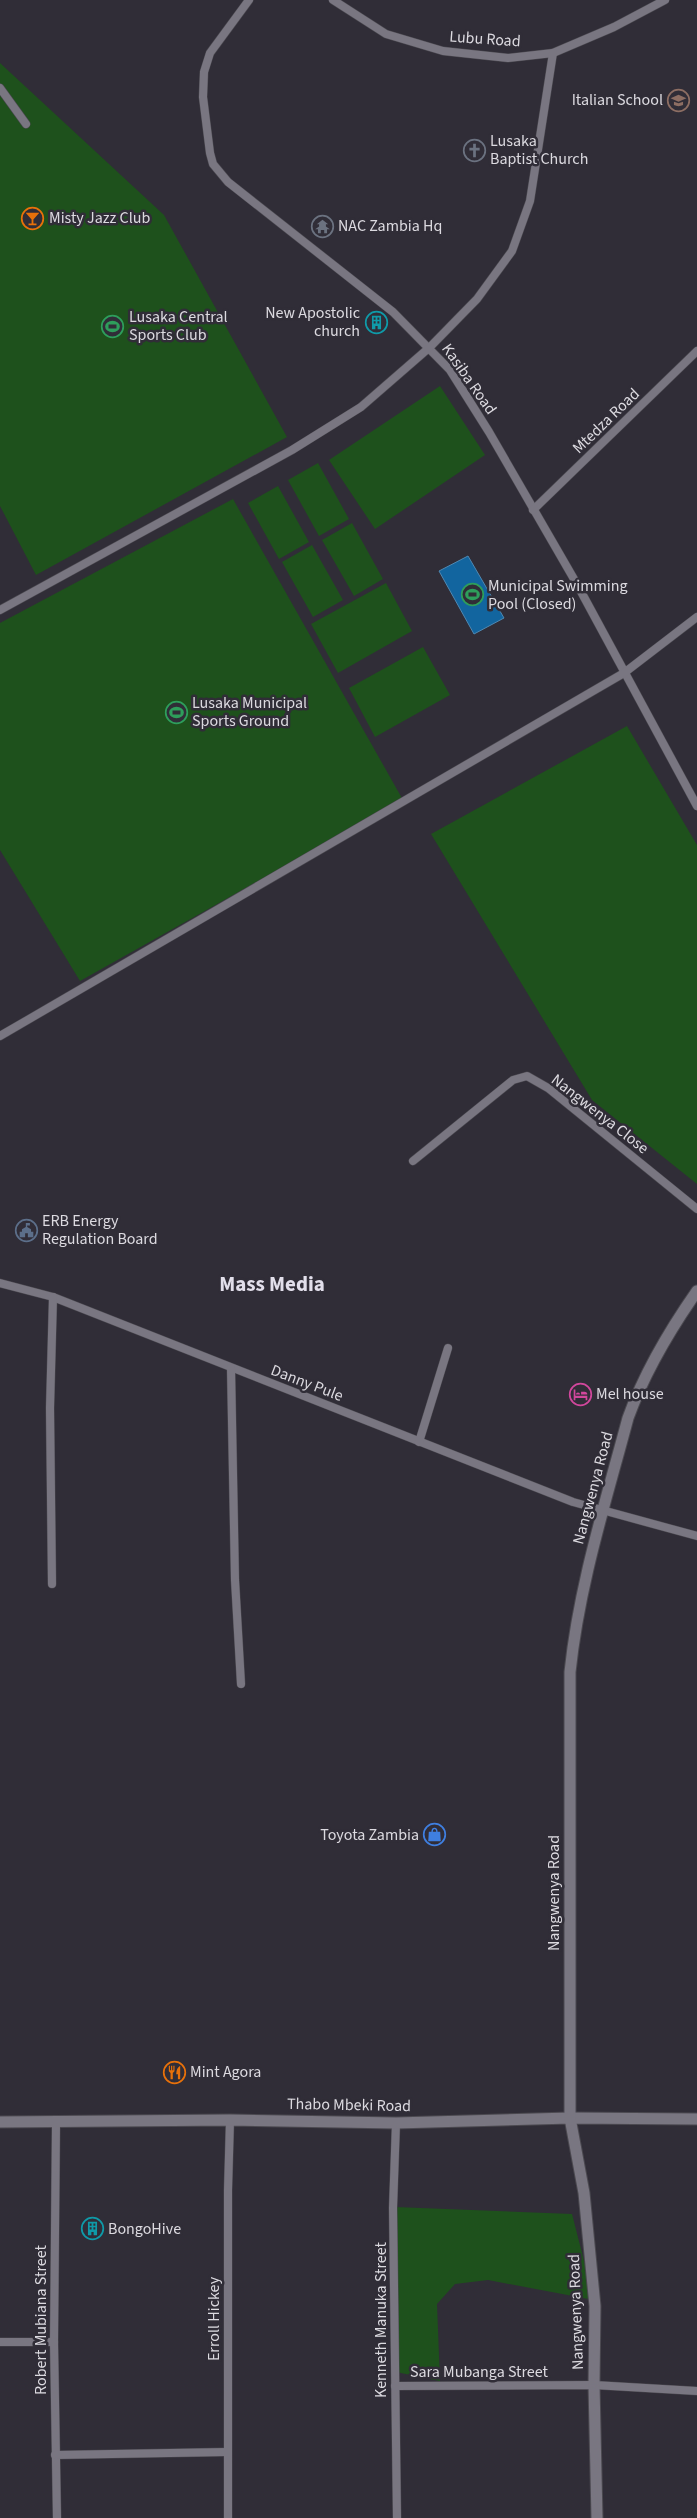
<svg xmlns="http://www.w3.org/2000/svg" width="697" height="2518" font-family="'Source Sans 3',sans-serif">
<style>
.green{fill:#1e511c}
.water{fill:#12659f;stroke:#4f88b2}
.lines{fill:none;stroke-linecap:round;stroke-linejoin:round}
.street-casing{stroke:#4b4950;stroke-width:9}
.secondary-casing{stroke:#4b4950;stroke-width:13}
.street{stroke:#797681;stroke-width:8}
.secondary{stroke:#797681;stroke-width:11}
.labels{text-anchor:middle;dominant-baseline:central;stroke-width:5;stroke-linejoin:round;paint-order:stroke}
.street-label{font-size:16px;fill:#dcdae0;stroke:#302d37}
.poi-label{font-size:16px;fill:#dcdae0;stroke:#302d37;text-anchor:start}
.district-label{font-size:21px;font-weight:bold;fill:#e2dfeb;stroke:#302d37}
</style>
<rect width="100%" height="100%" fill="#302d37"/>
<g class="green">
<path d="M 0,63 L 164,215 L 287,437 L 36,575 L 0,506 Z"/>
<path d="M 440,386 L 485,455 L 375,529 L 329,460 Z"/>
<path d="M 318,463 L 349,519 L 319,536 L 288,480 Z"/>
<path d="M 278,486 L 309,542 L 279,559 L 248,503 Z"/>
<path d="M 233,499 L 403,800 L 80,981 L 0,850 L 0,623 Z"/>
<path d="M 352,523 L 383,579 L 354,596 L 322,540 Z"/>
<path d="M 312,545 L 343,600 L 313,617 L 282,562 Z"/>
<path d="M 386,583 L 412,631 L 338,673 L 311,624 Z"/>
<path d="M 423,647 L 450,695 L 375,737 L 349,688 Z"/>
<path d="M 627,726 L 697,845 L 697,1184 L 592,1100 L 431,834 Z"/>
<path d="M 395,2207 L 572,2214 L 594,2300 L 488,2280 L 455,2284 L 437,2304 L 440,2381 L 396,2372 Z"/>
</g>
<path class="water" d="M 468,556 L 504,618 L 474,634 L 439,571 Z"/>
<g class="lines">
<defs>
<g id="street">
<path d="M 249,0 L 210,53 L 204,72 L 203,97 L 210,153 L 213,164 L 228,182 L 393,312 L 450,370 L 489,432 L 578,586 L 697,806"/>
<path d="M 333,0 L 386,34 L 443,51 L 508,58 L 553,53 L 614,27 L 665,0"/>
<path d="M 0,88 L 26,124"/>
<path d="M 533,510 L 697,351"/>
<path d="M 0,610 L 292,450 L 361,407 L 430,347 L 477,299 L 512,251 L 530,201 L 553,53"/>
<path d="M 0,1036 L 624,673 L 697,617"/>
<path d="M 413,1161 L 513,1080 L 527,1076 L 548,1088 L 697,1209"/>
<path d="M 0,1283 L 53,1297 L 573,1502 L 697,1536"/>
<path d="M 231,1368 L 235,1580 L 241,1684"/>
<path d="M 419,1442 L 448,1348"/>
<path d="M 52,1584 L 50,1408 L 53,1297"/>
<path d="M 56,2123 L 54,2342 L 57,2518"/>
<path d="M 396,2123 L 393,2208 L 397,2518"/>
<path d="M 0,2342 L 54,2342"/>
<path d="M 395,2386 L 594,2385 L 697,2391"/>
<path d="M 55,2455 L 227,2452"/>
<path d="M 228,2518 L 228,2190 L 230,2120"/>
</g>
<g id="secondary">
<path d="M 0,2122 L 230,2120 L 396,2123 L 570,2118 L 697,2119"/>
<path d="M 597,2518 L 594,2385 L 595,2306 L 584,2193 L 570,2118 L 570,1672 C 579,1585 606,1501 628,1418 C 645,1371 669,1331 697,1291"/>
</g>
</defs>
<use href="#street" class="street-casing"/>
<use href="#secondary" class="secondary-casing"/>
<use href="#street" class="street"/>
<use href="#secondary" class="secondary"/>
</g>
<defs>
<symbol id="school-ring" viewBox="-11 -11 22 22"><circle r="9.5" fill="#302d37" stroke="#8d6e63" stroke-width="1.5"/><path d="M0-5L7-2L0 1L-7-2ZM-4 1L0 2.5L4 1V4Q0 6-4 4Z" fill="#8d6e63"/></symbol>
<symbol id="church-ring" viewBox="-11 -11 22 22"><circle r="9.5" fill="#302d37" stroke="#6b7280" stroke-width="1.5"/><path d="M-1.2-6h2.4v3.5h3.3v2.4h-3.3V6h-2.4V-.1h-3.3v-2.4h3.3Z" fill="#6b7280"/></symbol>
<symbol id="bar-ring" viewBox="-11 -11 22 22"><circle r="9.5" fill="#302d37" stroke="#e8710a" stroke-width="1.5"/><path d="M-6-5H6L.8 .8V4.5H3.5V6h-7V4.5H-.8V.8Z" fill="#e8710a"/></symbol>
<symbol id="temple-ring" viewBox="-11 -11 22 22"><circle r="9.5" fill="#302d37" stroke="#6b7280" stroke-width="1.5"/><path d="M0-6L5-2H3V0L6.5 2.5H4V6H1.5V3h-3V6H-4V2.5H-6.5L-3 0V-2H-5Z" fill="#6b7280"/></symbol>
<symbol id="building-ring" viewBox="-11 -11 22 22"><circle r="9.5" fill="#302d37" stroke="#0f9aa8" stroke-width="1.5"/><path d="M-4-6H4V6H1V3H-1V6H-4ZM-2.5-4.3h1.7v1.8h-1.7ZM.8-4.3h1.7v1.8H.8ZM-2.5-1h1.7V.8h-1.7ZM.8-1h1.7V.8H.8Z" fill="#0f9aa8"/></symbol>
<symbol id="stadium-ring" viewBox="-11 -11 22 22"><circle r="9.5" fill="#302d37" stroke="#2e9e5b" stroke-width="1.5"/><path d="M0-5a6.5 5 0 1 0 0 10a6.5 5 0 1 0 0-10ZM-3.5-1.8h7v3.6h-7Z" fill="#2e9e5b"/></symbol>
<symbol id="civic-ring" viewBox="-11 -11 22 22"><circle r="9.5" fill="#302d37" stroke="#5c6f8a" stroke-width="1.5"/><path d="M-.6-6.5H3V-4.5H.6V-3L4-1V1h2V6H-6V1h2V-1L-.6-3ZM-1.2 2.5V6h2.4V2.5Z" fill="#5c6f8a"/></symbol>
<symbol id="hotel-ring" viewBox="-11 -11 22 22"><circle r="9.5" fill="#302d37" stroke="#d1479c" stroke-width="1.5"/><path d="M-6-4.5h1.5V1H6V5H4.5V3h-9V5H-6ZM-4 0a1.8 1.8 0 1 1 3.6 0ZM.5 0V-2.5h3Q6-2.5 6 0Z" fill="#d1479c"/></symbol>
<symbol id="shop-ring" viewBox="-11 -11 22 22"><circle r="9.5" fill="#302d37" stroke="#3f7fe0" stroke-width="1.5"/><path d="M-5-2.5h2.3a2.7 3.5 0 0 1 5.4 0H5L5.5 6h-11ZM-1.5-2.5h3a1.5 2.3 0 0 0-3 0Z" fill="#3f7fe0"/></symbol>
<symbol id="restaurant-ring" viewBox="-11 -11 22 22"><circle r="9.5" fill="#302d37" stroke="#e8710a" stroke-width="1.5"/><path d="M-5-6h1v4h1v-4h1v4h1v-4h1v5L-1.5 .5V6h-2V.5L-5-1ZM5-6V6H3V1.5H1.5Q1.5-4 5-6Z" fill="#e8710a"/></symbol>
</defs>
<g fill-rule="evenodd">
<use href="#school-ring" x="666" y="88" width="25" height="25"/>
<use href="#church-ring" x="462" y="138" width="25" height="25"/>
<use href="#bar-ring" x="20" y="206" width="25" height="25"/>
<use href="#temple-ring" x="310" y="214" width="25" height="25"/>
<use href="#building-ring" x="364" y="310" width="25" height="25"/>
<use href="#stadium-ring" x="100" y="314" width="25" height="25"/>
<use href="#stadium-ring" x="460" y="582" width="25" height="25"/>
<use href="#stadium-ring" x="164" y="700" width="25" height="25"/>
<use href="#civic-ring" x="14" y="1218" width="25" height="25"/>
<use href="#hotel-ring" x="568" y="1382" width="25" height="25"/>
<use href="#shop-ring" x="422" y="1822" width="25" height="25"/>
<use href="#restaurant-ring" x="162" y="2060" width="25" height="25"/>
<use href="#building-ring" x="80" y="2216" width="25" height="25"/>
</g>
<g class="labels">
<g class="street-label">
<text transform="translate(485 39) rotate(4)">Lubu Road</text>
<text transform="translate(469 379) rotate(55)">Kasiba Road</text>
<text transform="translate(606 421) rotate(-44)">Mtedza Road</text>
<text transform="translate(600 1114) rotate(38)">Nangwenya Close</text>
<text transform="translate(307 1383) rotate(21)">Danny Pule</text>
<text transform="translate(593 1488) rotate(-75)">Nangwenya Road</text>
<text transform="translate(554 1893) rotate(-90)">Nangwenya Road</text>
<text transform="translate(349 2105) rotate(1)">Thabo Mbeki Road</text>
<text transform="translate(576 2312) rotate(-92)">Nangwenya Road</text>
<text transform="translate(214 2319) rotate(-90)">Erroll Hickey</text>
<text transform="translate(41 2320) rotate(-90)">Robert Mubiana Street</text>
<text transform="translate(381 2320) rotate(-90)">Kenneth Manuka Street</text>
<text x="479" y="2372">Sara Mubanga Street</text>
</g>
<g class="poi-label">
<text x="663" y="100" text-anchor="end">Italian School</text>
<text x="490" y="141">Lusaka<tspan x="490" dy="18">Baptist Church</tspan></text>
<text x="49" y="218">Misty Jazz Club</text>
<text x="338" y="226">NAC Zambia Hq</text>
<text x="360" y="313" text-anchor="end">New Apostolic<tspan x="360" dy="18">church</tspan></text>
<text x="129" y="317">Lusaka Central<tspan x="129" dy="18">Sports Club</tspan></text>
<text x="488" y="586">Municipal Swimming<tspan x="488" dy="18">Pool (Closed)</tspan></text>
<text x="192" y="703">Lusaka Municipal<tspan x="192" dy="18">Sports Ground</tspan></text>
<text x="42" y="1221">ERB Energy<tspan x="42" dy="18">Regulation Board</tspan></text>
<text x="596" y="1394">Mel house</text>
<text x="419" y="1835" text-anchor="end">Toyota Zambia</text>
<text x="190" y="2072">Mint Agora</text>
<text x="108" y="2229">BongoHive</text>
</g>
<g class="district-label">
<text x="272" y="1284">Mass Media</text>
</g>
</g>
</svg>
